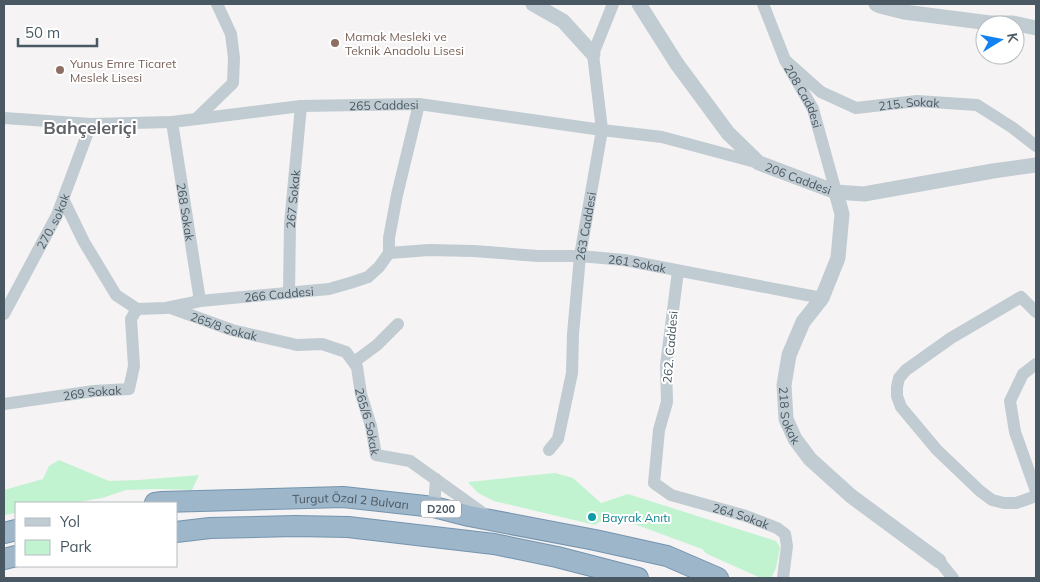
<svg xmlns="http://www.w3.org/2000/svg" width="1040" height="582" font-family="Mulish,sans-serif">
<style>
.green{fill:#c1f3d1}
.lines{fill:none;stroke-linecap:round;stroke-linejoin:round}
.trunk-casing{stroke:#7494af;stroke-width:22}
.minor{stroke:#c0cbd2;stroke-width:12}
.tertiary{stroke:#c0cbd2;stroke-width:15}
.trunk{stroke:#9eb6ca;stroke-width:20}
.education-dot{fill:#8d6e63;stroke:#fff;stroke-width:2}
.culture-dot{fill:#0f9aa8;stroke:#fff;stroke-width:2}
.labels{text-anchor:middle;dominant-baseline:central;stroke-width:4;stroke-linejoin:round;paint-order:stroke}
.shield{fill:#fff;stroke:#808a91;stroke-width:1}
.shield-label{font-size:11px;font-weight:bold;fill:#495862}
.education-label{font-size:12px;fill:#785e54;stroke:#fff;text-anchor:start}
.street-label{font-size:12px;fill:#495862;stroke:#fff}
.culture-label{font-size:12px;fill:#0d838f;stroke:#fff;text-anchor:start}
.district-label{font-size:18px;font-weight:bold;fill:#5f6368;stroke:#fff}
</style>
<rect width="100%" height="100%" fill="#f5f3f3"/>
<g class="green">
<path d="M 59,460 L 109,481 L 139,480 L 199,475 L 192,490 L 156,489 L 126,490 L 102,498 L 72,503 L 16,503 L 16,513 L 4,515 L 4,490 L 43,479 L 49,466 Z"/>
<path d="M 555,473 L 573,478 L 601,503 L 628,494 L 776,541 L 780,547 L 776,568 L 771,578 L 761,578 L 707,554 L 702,549 L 610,515 L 595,525 L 494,501 L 478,493 L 468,482 Z"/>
</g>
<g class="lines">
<defs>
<g id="trunk">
<path id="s15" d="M 155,503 L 162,502 L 343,497 L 434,507 L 469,516 L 595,540 L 667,556 L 718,578"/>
<path d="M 176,532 L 210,528 L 295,526 L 348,527 L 494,544 L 557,557 L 638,578"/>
<path d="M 4,533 L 16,530"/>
<path d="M 4,559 L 16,556"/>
</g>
</defs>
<use href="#trunk" class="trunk-casing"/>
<g class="minor">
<path id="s1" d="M 763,4 L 785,60 L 813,109 L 836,192"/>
<path id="s2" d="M 785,60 L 821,92 L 856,108 L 917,101 L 977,105 L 1013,128 L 1036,146"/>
<path id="s3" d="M 4,118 L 91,124 L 172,122 L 301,106 L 419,104 L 602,130 L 662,137 L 759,163"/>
<path d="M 196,119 L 233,83 L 234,58 L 231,34 L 217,4"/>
<path id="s4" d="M 172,122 L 200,301"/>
<path id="s5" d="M 63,199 L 84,242 L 116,295 L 137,309 L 166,308 L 200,301 L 329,289 L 350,283 L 368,277 L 379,267 L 389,253 L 389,238 L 397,195 L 419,104"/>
<path id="s6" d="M 389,253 L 429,250 L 474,251 L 538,256 L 580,256 L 624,260 L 822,298"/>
<path id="s7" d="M 678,271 L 666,365 L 667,402 L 659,430 L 654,483 L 671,495 L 746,516 L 777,528 L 785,534 L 787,546 L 783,578"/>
<path id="s8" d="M 289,293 L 290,224 L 301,106"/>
<path id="s9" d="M 171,308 L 232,330 L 297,345 L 322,344 L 346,352 L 357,367 L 361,394 L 371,426 L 376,455 L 410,461 L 487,516"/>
<path d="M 1036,312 L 1021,297 L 951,338 L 906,370 L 899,378 L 897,387 L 897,396 L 901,407 L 937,450 L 980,491 L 992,500 L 1004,503 L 1016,503 L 1036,496"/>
<path id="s10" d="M 4,314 L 57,215 L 91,124"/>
<path d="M 354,362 L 377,345 L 398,324"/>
<path d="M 1036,364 L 1023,374 L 1010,401 L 1015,432 L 1036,491"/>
<path id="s11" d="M 4,404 L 94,391 L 129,389 L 134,366 L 131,319 L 137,309"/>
<path id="s12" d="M 549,450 L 558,439 L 572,373 L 573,334 L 580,256 L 602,130 L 593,54 L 613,4"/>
<path d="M 434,507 L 436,479"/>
<path d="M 939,561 L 953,578"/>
</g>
<g class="tertiary">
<path d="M 533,4 L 563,21 L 593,54"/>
<path id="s13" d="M 639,4 L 677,64 L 728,133 L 759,163 L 836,192 L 864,194 L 993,171 L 1036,165"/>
<path d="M 876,4 L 880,6 L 904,12 L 990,23 L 1013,23 L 1036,28"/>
<path id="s14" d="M 836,192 L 842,214 L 838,258 L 822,298 L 803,322 L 789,355 L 784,385 L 786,419 L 795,439 L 810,459 L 851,496 L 939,561"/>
</g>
<use href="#trunk" class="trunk"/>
</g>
<g class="education-dot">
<circle cx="335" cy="43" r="5"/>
<circle cx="60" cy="70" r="5"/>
</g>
<circle class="culture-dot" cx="592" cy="517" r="5"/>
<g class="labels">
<rect class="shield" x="421" y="500.5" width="40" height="17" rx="4"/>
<g class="shield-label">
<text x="441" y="509">D200</text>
</g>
<g class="education-label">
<text x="345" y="36">Mamak Mesleki ve<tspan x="345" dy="14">Teknik Anadolu Lisesi</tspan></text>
<text x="70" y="63">Yunus Emre Ticaret<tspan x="70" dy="14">Meslek Lisesi</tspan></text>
</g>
<g class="street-label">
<text stroke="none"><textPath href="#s1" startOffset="101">208 Caddesi</textPath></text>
<text stroke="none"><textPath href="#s3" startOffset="381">265 Caddesi</textPath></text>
<text stroke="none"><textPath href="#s2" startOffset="140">215. Sokak</textPath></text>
<text stroke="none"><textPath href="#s13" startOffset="242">206 Caddesi</textPath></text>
<text stroke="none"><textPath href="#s8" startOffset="94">267 Sokak</textPath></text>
<text stroke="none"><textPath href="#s4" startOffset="91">268 Sokak</textPath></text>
<text stroke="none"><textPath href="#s10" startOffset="105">270. sokak</textPath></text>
<text stroke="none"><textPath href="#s12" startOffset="229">263 Caddesi</textPath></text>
<text stroke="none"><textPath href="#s6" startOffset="249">261 Sokak</textPath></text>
<text stroke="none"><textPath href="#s5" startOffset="278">266 Caddesi</textPath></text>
<text stroke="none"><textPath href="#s9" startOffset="56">265/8 Sokak</textPath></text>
<text transform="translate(670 347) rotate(-85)">262. Caddesi</text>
<text stroke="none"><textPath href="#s11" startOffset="89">269 Sokak</textPath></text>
<text stroke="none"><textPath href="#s14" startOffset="238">218 Sokak</textPath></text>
<text stroke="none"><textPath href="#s9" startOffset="256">265/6 Sokak</textPath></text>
<text stroke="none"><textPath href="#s15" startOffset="196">Turgut Özal 2 Bulvarı</textPath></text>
<text stroke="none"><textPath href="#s7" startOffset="308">264 Sokak</textPath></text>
</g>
<g class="culture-label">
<text x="602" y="517">Bayrak Anıtı</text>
</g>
<g class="district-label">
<text x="90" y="127">Bahçeleriçi</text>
</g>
</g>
<rect width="1040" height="582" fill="none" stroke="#495862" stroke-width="10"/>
<rect x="15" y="502" width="162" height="65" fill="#ffffff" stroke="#b6bcc0"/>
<rect x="25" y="518" width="25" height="8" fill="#c0cbd2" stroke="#b6bcc0"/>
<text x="60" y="527" font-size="15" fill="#495862">Yol</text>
<rect x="25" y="540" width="25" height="15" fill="#c1f3d1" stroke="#b6bcc0"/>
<text x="60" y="552" font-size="15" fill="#495862">Park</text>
<g transform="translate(1000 40) rotate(80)"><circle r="24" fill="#ffffff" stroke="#b6bcc0"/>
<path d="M0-4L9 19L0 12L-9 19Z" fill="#1282f0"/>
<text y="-8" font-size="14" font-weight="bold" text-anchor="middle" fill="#495862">K</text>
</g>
<path d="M18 38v8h79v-8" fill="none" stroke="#495862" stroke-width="2.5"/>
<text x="25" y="38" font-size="15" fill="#495862" stroke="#ffffff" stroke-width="4" paint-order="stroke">50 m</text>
</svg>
